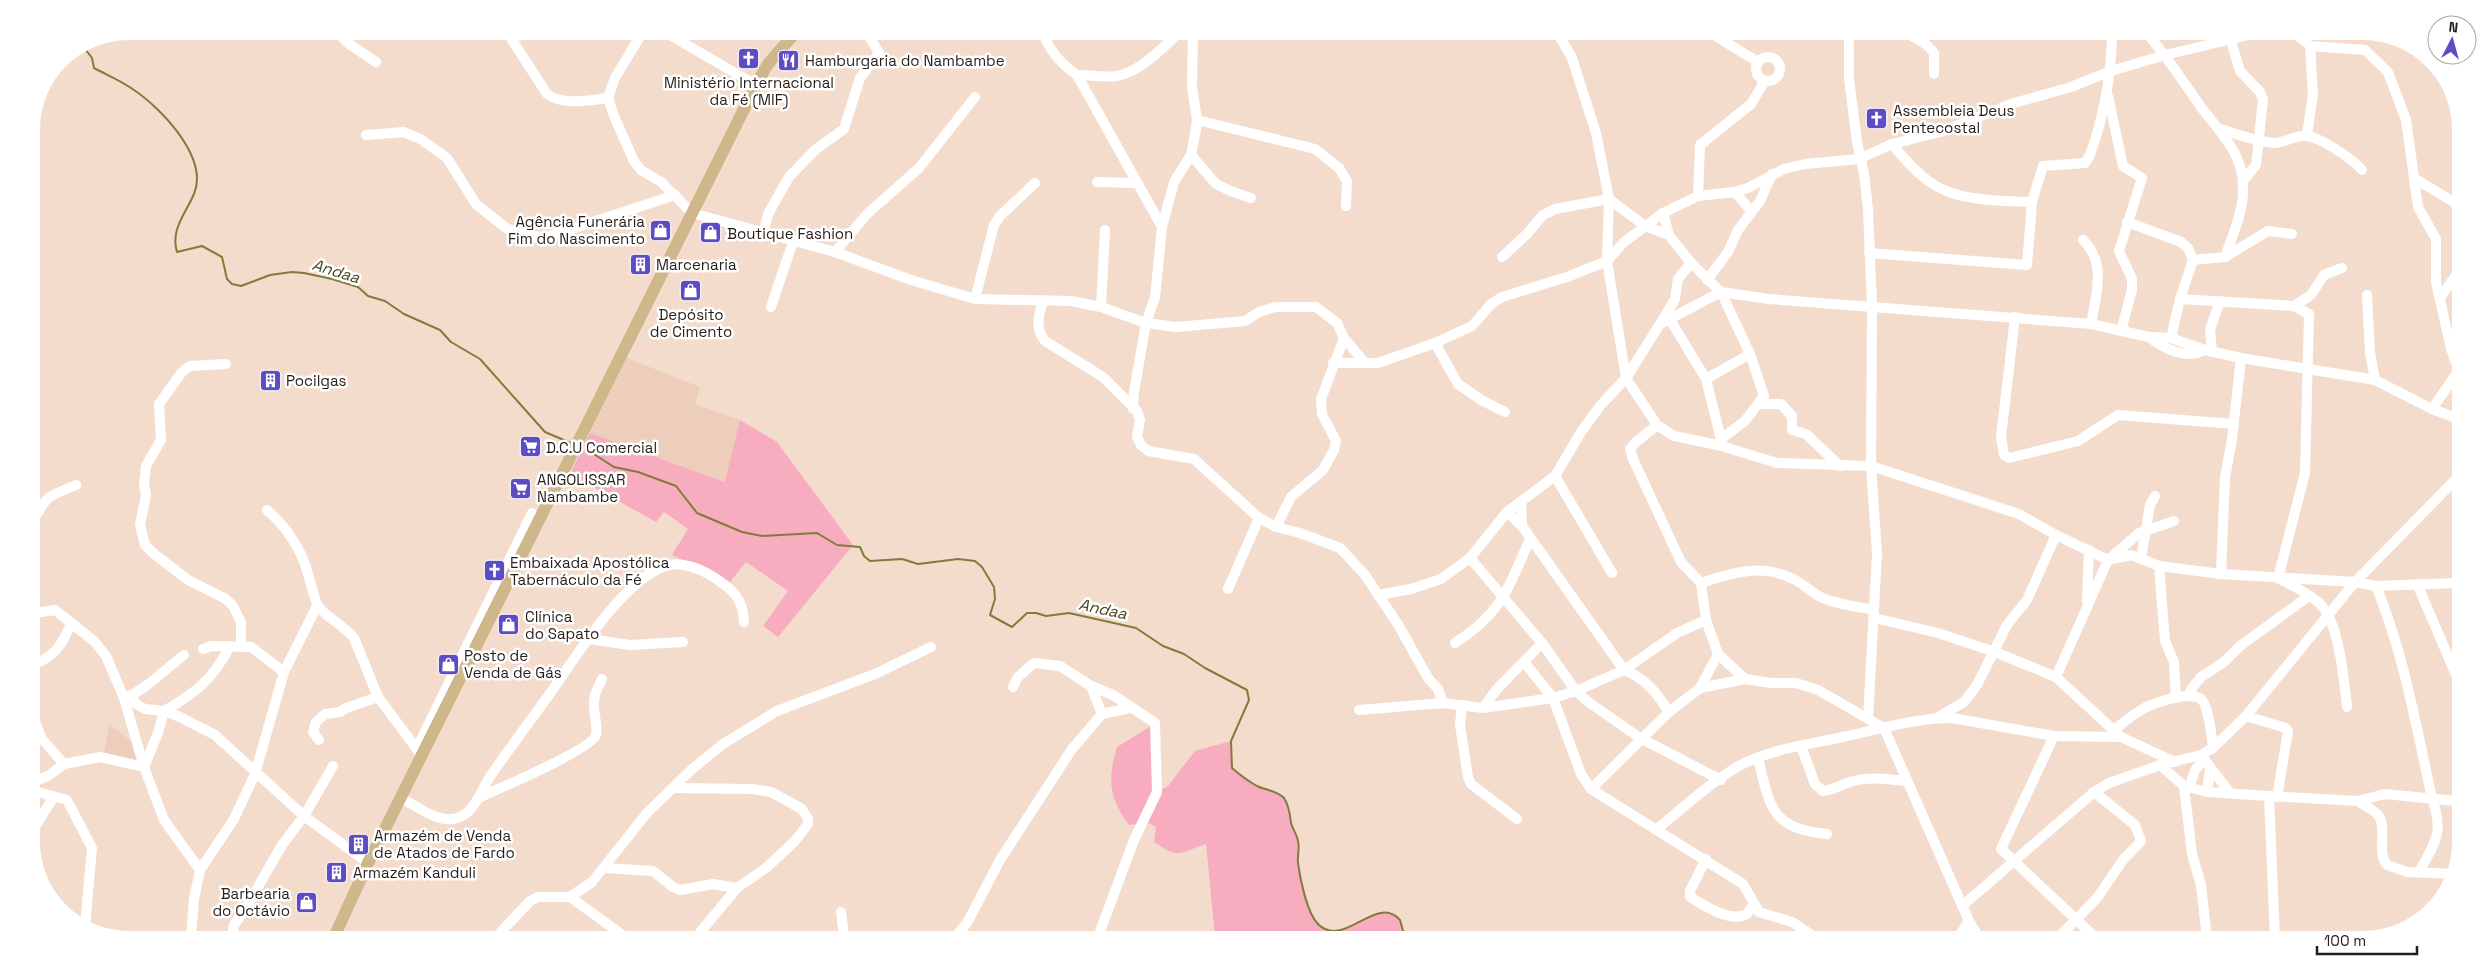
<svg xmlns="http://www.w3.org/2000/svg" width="2492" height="971" font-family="'Space Grotesk',sans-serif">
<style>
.built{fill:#eccebb}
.green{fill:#f8acbf}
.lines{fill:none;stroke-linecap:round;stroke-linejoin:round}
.stream{stroke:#807c39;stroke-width:2}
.minor{stroke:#fff;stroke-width:10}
.major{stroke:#ceb78b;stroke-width:12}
.labels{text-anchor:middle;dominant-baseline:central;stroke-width:5;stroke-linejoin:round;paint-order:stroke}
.poi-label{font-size:15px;fill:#261e18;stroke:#fff;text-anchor:start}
.water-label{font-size:16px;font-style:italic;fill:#47461e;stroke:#fff}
</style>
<rect width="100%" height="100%" fill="#f4dccd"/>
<g class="built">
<path d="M 627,358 L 700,387 L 695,404 L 740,420 L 726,482 L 590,433 Z"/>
<path d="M 109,724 L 139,747 L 144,767 L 100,757 L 105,749 Z"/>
</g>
<g class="green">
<path d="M 740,420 L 777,442 L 853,545 L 778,637 L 763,626 L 788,591 L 746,562 L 730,582 L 672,555 L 688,529 L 664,512 L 656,522 L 570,474 L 590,433 L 725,482 Z"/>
<path d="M 1151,726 L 1157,792 L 1168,786 L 1195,751 L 1231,741 L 1232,768 L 1258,787 L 1283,796 L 1287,804 L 1293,832 L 1298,840 L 1298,862 L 1309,912 L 1319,925 L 1330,931 L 1352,927 L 1379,912 L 1395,915 L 1400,920 L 1405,938 L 1215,937 L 1206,844 C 1179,853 1180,860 1154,842 L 1156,827 L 1149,823 L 1129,825 C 1109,797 1107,781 1117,747 Z"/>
</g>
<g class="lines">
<g class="stream">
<path d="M 82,45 L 92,58 L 94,68 C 107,75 122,81 134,90 C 162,109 209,158 194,194 C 186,213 170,230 177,252 L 202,246 L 222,257 L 227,279 L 232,284 L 241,286 L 270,275 L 292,272 L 304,273 L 332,279 L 358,287 L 368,296 L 385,301 L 404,314 L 440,330 L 451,342 L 480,359 L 545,432 L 571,443"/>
<path d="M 586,449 L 614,467 L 638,472 L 676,486 L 697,513 L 742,532 L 762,536 L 817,533 L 837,545 L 860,547 L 864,556 L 870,561 L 902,559 L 918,564 L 958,559 L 975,561 L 982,567 L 994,587 L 995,599 L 990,615 L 1012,627 L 1027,613 L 1036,613 L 1046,616 L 1069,613 L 1136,628 L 1163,646 L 1184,654 L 1205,668 L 1247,690 L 1249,700 L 1231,741 L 1232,768 C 1240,775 1248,781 1257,786 C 1265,790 1278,791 1284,798 C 1289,805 1290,815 1291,823 C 1293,830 1297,835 1298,841 C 1300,848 1297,856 1298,863 C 1300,879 1307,913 1318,924 C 1344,950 1376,893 1400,920 L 1405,938"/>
</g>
<g class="minor">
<path d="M 337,32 L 349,44 L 376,62"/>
<path d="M 549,32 L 516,36 L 512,40 L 547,94 C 564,106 589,100 608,98"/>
<path d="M 671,33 L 642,33 L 615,78 L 608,98 L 614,116 L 634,161 L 641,170 L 661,182 L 692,213 L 835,252 L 911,280 L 975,299 L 1071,301 L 1101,307 L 1146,323 L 1176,327 L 1245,321 L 1259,312 L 1275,307 L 1316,307 L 1337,323 L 1344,338 L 1365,363"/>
<path d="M 1043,33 C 1050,52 1061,64 1077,75 L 1162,227"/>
<path d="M 668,34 L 756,85"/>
<path d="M 1559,35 L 1572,58 L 1596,133 L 1609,199 L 1607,261 L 1626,378 L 1657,425 L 1674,436 L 1718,445 L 1777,463 L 1871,466 L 2019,514 L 2056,535 L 2108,560 L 2131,555 L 2159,566 L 2221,574 L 2355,582 L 2376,586 L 2457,583"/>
<path d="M 1714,35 L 1758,62"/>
<path d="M 1849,35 L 1849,79 L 1857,142 L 1864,174 L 1868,209 L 1872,305 L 1871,466 L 1877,554 L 1868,718"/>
<path d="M 1910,35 L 1927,45 L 1934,53 L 1934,74"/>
<path d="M 2149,36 C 2168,58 2184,83 2201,107 C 2218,130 2242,152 2243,183 C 2245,208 2233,234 2225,257"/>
<path d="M 2298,36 L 2310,46 L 2365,50 L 2388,72 L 2406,120 L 2418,207 L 2436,239 L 2436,282 L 2451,349 L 2459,371"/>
<path d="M 2230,38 L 2240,71 L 2260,92 L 2263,100 L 2256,165 L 2243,181"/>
<circle cx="1768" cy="69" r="12"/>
<path d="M 1077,75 C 1090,75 1105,78 1117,76 C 1140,72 1161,49 1178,34"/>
<path d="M 40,90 L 45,87"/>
<path d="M 2108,96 L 2123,166 L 2142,178 L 2119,251 L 2132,279 L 2132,290 L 2121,331"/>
<path d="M 1197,120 L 1315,149 L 1339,168 L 1347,181 L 1346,206"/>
<path d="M 2220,129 C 2237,134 2256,142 2274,143 C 2284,143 2293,136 2304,136 C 2318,135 2354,160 2362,170"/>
<path d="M 366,135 L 404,132 L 422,140 L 447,158 L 476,204 L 506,228 L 526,236 L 547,237 L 675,195"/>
<path d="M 2307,135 L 2313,94 L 2310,46"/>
<path d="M 1892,144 C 1906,161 1923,181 1944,190 C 1968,201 2006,201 2032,202"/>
<path d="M 1191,155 L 1216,184 L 1233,192 L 1251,198"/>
<path d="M 2414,178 L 2460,206"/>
<path d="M 1097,182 L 1137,183"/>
<path d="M 1735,192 L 1751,211"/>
<path d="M 1698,196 L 1700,145 L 1751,104 L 1765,81"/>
<path d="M 1663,213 L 1669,235 L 1691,263 L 1721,292 L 1769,299 L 2091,324 L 2149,337 L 2171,338 L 2205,350 L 2241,358 L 2375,380 L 2432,409 L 2459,419"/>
<path d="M 2127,222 L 2181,242 L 2188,248 L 2193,260"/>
<path d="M 764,231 L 768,214 L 789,177 L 815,150 L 844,129 L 860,78 L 879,53 L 867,33"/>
<path d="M 2083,240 C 2107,263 2096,295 2091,324"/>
<path d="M 835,252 L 868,213 L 919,168 L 975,97"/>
<path d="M 1869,253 L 2027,265 L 2032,202 L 2043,166 L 2085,163 L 2090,155 C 2104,116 2111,77 2112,36"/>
<path d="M 1502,257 L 1527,234 L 1543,215 L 1555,209 L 1609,199 L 1645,226 L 1669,235"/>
<path d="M 1707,280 L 1728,252 L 1738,230 L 1760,201 L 1772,174"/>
<path d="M 2367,295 L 2370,352 L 2375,380"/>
<path d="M 2440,298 L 2460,269"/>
<path d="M 975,299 L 994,225 L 1000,216 L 1035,183"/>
<path d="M 2180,299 L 2294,306 L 2309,314 L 2305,473 L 2278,578 C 2291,585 2307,592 2318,602 C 2339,619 2344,680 2347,707"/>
<path d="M 1043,301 C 1038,316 1035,329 1045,341 L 1103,377 L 1137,411 L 1140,420 L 1137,437 L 1141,445 L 1148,451 L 1194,459 L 1259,518 L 1276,527 L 1300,533 L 1340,548 L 1365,575 L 1399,626 L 1428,678 L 1438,689 L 1443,703"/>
<path d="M 2294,306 L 2311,295 L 2324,275 L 2342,268"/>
<path d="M 771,307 L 793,242"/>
<path d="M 1101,307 L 1105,230"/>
<path d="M 2015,317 L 2001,437 L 2004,455 L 2009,458 L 2078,441 L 2118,415 L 2234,424"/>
<path d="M 1669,318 L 1706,379 L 1721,439"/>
<path d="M 1662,321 L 1675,299 L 1678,279 L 1691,263"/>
<path d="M 2149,337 C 2164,349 2187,360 2205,350"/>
<path d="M 2171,338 L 2180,299 L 2193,260 L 2225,257 L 2268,231 L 2292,234"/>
<path d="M 1435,343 L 1458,384 L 1483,401 L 1505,412"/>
<path d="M 2212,351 L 2210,330 L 2220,301"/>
<path d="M 1333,363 L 1378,363 L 1435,343 L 1472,326 L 1491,304 L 1502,297 L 1567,277 L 1607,261 L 1624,242 L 1663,213 L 1698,196 L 1735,192 L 1748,188 L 1784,169 L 1805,164 L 1859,159 L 1892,144 L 1940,132 L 2014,103 L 2071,87 L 2111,71 L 2165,55 L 2245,36"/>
<path d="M 226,364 L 190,366 L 182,372 L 159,404 L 161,440 L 146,466 L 144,484 L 146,495 L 140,525 L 145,545 L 153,553 L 188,580 L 226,599 L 233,606 L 241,622 L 241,645"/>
<path d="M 1706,379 L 1750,354"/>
<path d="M 1760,404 L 1781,404 L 1792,416 L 1792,430 L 1806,434 L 1840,466"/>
<path d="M 1133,409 L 1134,392 L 1146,323 L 1155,297 L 1162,227 L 1174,182 L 1191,155 L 1196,129 L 1197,120 L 1192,86 L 1193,34"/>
<path d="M 2432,409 L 2459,370"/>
<path d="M 1657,425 L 1636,442 L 1630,449 L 1633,459 L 1681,562 L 1701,583 L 1706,620 L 1718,654 L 1745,679 L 1771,683 L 1796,683 L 1818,690 L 1884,728 L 1969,921 L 1980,939"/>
<path d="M 1555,476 L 1612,573"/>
<path d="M 1521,501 L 1522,526"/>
<path d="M 267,510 C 284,525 298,544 306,567 C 310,579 312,592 317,604 C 322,615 345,626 354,638 L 378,697 L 422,756"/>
<path d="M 1507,512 L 1522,526 L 1624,670 C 1645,678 1657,693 1669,712"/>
<path d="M 31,525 C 47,495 45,498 76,485"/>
<path d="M 1276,527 L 1291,497 L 1323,470 L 1334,450 L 1336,441 L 1322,414 L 1321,399 L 1344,338"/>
<path d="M 1470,558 L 1542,643 L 1576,691 L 1587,701 L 1640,738 L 1721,780"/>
<path d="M 2141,558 L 2150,505 L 2155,496"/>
<path d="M 2159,566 L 2165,641 L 2174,662 L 2176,698"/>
<path d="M 2221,574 L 2225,478 L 2232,439 L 2241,358"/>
<path d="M 1701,583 C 1731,573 1763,563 1793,579 C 1805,584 1813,595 1825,599 C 1841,605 1858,607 1874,610"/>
<path d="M 2417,584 L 2457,677"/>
<path d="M 2376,586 C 2404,654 2416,726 2432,798 C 2444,833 2436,841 2419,872"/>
<path d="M 1228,589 L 1259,518"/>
<path d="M 1378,595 L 1411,589 L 1441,579 L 1470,558 L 1507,512 L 1555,476 L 1581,432 L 1600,406 L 1626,378 L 1660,324 L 1721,292 L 1750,354 L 1764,396 L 1745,421 L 1721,439 L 1718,445"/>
<path d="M 2087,601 L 2089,550"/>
<path d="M 34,613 L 55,610 L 94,641 L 106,656 L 124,698 L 144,767 L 164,820 L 200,870 L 194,899 L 191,935"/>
<path d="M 1874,618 L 1938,633 L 1995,652 L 2056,677 L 2121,737 L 2175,762"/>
<path d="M 589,639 L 630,645 L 683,642"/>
<path d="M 1455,643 C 1503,612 1508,588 1530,539"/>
<path d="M 203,649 L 211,646 L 251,647 L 284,672"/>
<path d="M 1524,662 L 1553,698 L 1581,774 L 1591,789 L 1743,884 L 1759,912 L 1792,922 L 1816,938"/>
<path d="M 31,665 C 54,658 63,644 71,623"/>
<path d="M 2056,677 L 2108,560 L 2139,533 L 2174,521"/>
<path d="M 1091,686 L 1102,714"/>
<path d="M 1013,687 L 1018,677 L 1034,663 L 1060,666 L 1091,686 L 1113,695 L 1155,723 L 1157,792 L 1134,840 L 1098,937"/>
<path d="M 1700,688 L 1745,679"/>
<path d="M 131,695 L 136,704 L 145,709 L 164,711 L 180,717 L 215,735 L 304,816 L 368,863"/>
<path d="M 2188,696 L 2192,688 L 2201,677 L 2224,662 L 2240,646 L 2309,596"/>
<path d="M 125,698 C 148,688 164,670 184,655"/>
<path d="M 1462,705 L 1460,725 L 1468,777 L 1471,784 L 1517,819"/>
<path d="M 1483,708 L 1497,689 L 1542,643"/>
<path d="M 1359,710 L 1443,703 L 1483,708 L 1553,698 L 1576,691 L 1624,670 L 1677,633 L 1706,620"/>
<path d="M 32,714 L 42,739 L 64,764"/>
<path d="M 2246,716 L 2286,728 L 2288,731 L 2277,797"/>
<path d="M 1938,717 L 1964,702 L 1977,685 L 2007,625 L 2027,600 L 2056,535"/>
<path d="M 2113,731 C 2121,725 2129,717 2138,712 C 2149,704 2189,690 2201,699 C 2208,704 2212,738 2213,748"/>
<path d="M 2054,736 L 2001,849 L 2097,939"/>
<path d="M 319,740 L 313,732 L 316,722 L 325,714 L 340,712 L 346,708 L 378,697"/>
<path d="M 1801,746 L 1815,784 L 1823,791 C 1834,790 1840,785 1850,782 C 1868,776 1888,779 1906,781"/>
<path d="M 417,748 L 532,513"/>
<path d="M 2201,755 L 2230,793"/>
<path d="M 1758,758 C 1770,808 1771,828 1827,834"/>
<path d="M 2160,765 L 2184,786 L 2192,854 L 2201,885 L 2207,939"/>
<path d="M 31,782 L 48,776 L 64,764 L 100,757 L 144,767 L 158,733 L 164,711 C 196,693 213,679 230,646"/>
<path d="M 2184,786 L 2207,792 L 2269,796 L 2358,801 L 2385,794 L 2456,801"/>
<path d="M 674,788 L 752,789 L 771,792 L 802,809 L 808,819 L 808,824 L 795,841 L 766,868 L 737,888 L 697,936"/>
<path d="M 2189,788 L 2195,770 L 2204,760"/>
<path d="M 1591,789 L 1669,712 L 1700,688 L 1718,654"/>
<path d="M 31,790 L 67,800 L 92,848 L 85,926"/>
<path d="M 2207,792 L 2210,769"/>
<path d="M 2269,796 L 2275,940"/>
<path d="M 401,798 C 417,806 441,826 460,817 C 476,810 482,788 491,775 C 510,748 530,721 549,695 C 576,657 621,582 665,566 C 679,561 699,568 712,576 C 732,589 743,597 744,622"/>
<path d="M 478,798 C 496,790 592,749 596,735 C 598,724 593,712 594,701 C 594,694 599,686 602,679"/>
<path d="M 2358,801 C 2364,806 2373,809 2378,815 C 2388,828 2376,851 2387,865 L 2407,872 L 2455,874"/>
<path d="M 1656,830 C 1682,808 1708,785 1737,767 C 1766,750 1811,744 1843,737 C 1879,729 1916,718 1952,718 L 2054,736 L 2121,737"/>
<path d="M 31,833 L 53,798"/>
<path d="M 1706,859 L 1690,891 L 1690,897 C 1705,906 1730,923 1747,914 L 1753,905"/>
<path d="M 605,868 L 653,871 L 673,887 L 680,890 L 713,884 L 737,888"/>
<path d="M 200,870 L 234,819 L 255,774 L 284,672 L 317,606"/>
<path d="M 570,897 L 624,936"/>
<path d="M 1962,906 L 2094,792 L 2109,783 L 2160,765 L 2201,755 L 2213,748 L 2246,716 L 2355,582 L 2458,477"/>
<path d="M 841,912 L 844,936"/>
<path d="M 232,935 L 234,925 L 244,911 L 282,845 L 304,816 L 333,766"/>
<path d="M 498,935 L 530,901 L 538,897 L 570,897 L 592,882 L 647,813 L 690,771 L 723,744 L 777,711 L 875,674 L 931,647"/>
<path d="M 956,936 L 967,923 L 1000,860 L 1072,749 L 1102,714 L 1130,708"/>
<path d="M 1957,939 L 1969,921"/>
<path d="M 2057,939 L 2097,898 L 2123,860 L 2141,841 L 2135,825 L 2094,792"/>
</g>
<path class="major" d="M 335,935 L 368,863 L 756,85 L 768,64 L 795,33"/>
</g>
<defs>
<symbol id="church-square" viewBox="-11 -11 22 22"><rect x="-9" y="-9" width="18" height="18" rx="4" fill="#5d4cc4" stroke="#fff"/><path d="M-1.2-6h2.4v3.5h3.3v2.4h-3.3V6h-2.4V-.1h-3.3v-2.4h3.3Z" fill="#fff"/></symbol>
<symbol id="restaurant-square" viewBox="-11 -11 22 22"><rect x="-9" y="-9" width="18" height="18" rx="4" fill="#5d4cc4" stroke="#fff"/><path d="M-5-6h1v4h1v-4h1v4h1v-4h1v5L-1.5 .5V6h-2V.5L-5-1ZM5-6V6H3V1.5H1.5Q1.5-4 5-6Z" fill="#fff"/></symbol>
<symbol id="shop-square" viewBox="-11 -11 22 22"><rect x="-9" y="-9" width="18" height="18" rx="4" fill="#5d4cc4" stroke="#fff"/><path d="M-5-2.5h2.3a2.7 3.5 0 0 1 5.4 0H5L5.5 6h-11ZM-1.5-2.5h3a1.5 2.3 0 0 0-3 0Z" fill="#fff"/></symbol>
<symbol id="building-square" viewBox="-11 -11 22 22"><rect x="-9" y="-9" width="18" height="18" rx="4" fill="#5d4cc4" stroke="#fff"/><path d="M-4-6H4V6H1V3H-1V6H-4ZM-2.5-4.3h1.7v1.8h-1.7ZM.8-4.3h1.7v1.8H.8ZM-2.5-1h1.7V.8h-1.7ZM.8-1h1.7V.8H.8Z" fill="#fff"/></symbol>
<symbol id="supermarket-square" viewBox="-11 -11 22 22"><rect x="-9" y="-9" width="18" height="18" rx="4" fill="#5d4cc4" stroke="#fff"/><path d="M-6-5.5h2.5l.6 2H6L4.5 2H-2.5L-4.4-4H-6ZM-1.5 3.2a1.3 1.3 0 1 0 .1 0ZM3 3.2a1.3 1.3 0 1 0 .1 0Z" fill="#fff"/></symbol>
</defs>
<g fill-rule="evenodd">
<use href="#church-square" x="736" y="46" width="25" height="25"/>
<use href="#restaurant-square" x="776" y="48" width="25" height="25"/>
<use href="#church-square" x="1864" y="106" width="25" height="25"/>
<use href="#shop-square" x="648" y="218" width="25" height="25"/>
<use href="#shop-square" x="698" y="220" width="25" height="25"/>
<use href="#building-square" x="628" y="252" width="25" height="25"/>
<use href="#shop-square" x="678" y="278" width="25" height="25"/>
<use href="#building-square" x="258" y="368" width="25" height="25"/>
<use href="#supermarket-square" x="518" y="434" width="25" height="25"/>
<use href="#supermarket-square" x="508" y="476" width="25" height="25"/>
<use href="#church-square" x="482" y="558" width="25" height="25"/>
<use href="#shop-square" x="496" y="612" width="25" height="25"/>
<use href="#shop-square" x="436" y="652" width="25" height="25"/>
<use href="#building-square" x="346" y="832" width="25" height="25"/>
<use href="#building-square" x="324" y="860" width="25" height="25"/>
<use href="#shop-square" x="294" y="890" width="25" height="25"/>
</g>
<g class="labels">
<g class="poi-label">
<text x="805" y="60">Hamburgaria do Nambambe</text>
<text x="749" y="82" text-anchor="middle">Ministério Internacional<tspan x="749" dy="17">da Fé (MIF)</tspan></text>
<text x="1893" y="110">Assembleia Deus<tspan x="1893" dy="17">Pentecostal</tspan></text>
<text x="645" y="221" text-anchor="end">Agência Funerária<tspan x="645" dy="17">Fim do Nascimento</tspan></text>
<text x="727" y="233">Boutique Fashion</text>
<text x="656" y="264">Marcenaria</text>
<text x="691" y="314" text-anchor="middle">Depósito<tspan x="691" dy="17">de Cimento</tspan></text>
<text x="286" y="380">Pocilgas</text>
<text x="546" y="447">D.C.U Comercial</text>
<text x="537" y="479">ANGOLISSAR<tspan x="537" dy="17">Nambambe</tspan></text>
<text x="510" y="562">Embaixada Apostólica<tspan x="510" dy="17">Tabernáculo da Fé</tspan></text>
<text x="525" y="616">Clínica<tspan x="525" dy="17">do Sapato</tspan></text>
<text x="464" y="655">Posto de<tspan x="464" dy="17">Venda de Gás</tspan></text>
<text x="374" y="835">Armazém de Venda<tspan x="374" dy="17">de Atados de Fardo</tspan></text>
<text x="353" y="872">Armazém Kanduli</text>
<text x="290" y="893" text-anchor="end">Barbearia<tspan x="290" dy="17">do Octávio</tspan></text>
</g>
<g class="water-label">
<text transform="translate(336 271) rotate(17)">Andaa</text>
<text transform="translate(1103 609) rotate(12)">Andaa</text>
</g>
</g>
<path d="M0 0H2492V971H0ZM129 40H2363A89 89 0 0 1 2452 129V842A89 89 0 0 1 2363 931H129A89 89 0 0 1 40 842V129A89 89 0 0 1 129 40Z" fill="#fff" fill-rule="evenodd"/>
<g transform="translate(2452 40) rotate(6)"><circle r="24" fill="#ffffff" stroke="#a8a5a3"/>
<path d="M0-4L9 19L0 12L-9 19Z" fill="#5d4cc4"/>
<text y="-8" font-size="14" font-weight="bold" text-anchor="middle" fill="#261e18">N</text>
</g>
<path d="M2317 946v8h100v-8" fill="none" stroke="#261e18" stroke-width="2.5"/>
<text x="2324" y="946" font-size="15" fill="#261e18" stroke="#ffffff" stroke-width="4" paint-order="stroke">100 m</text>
</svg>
